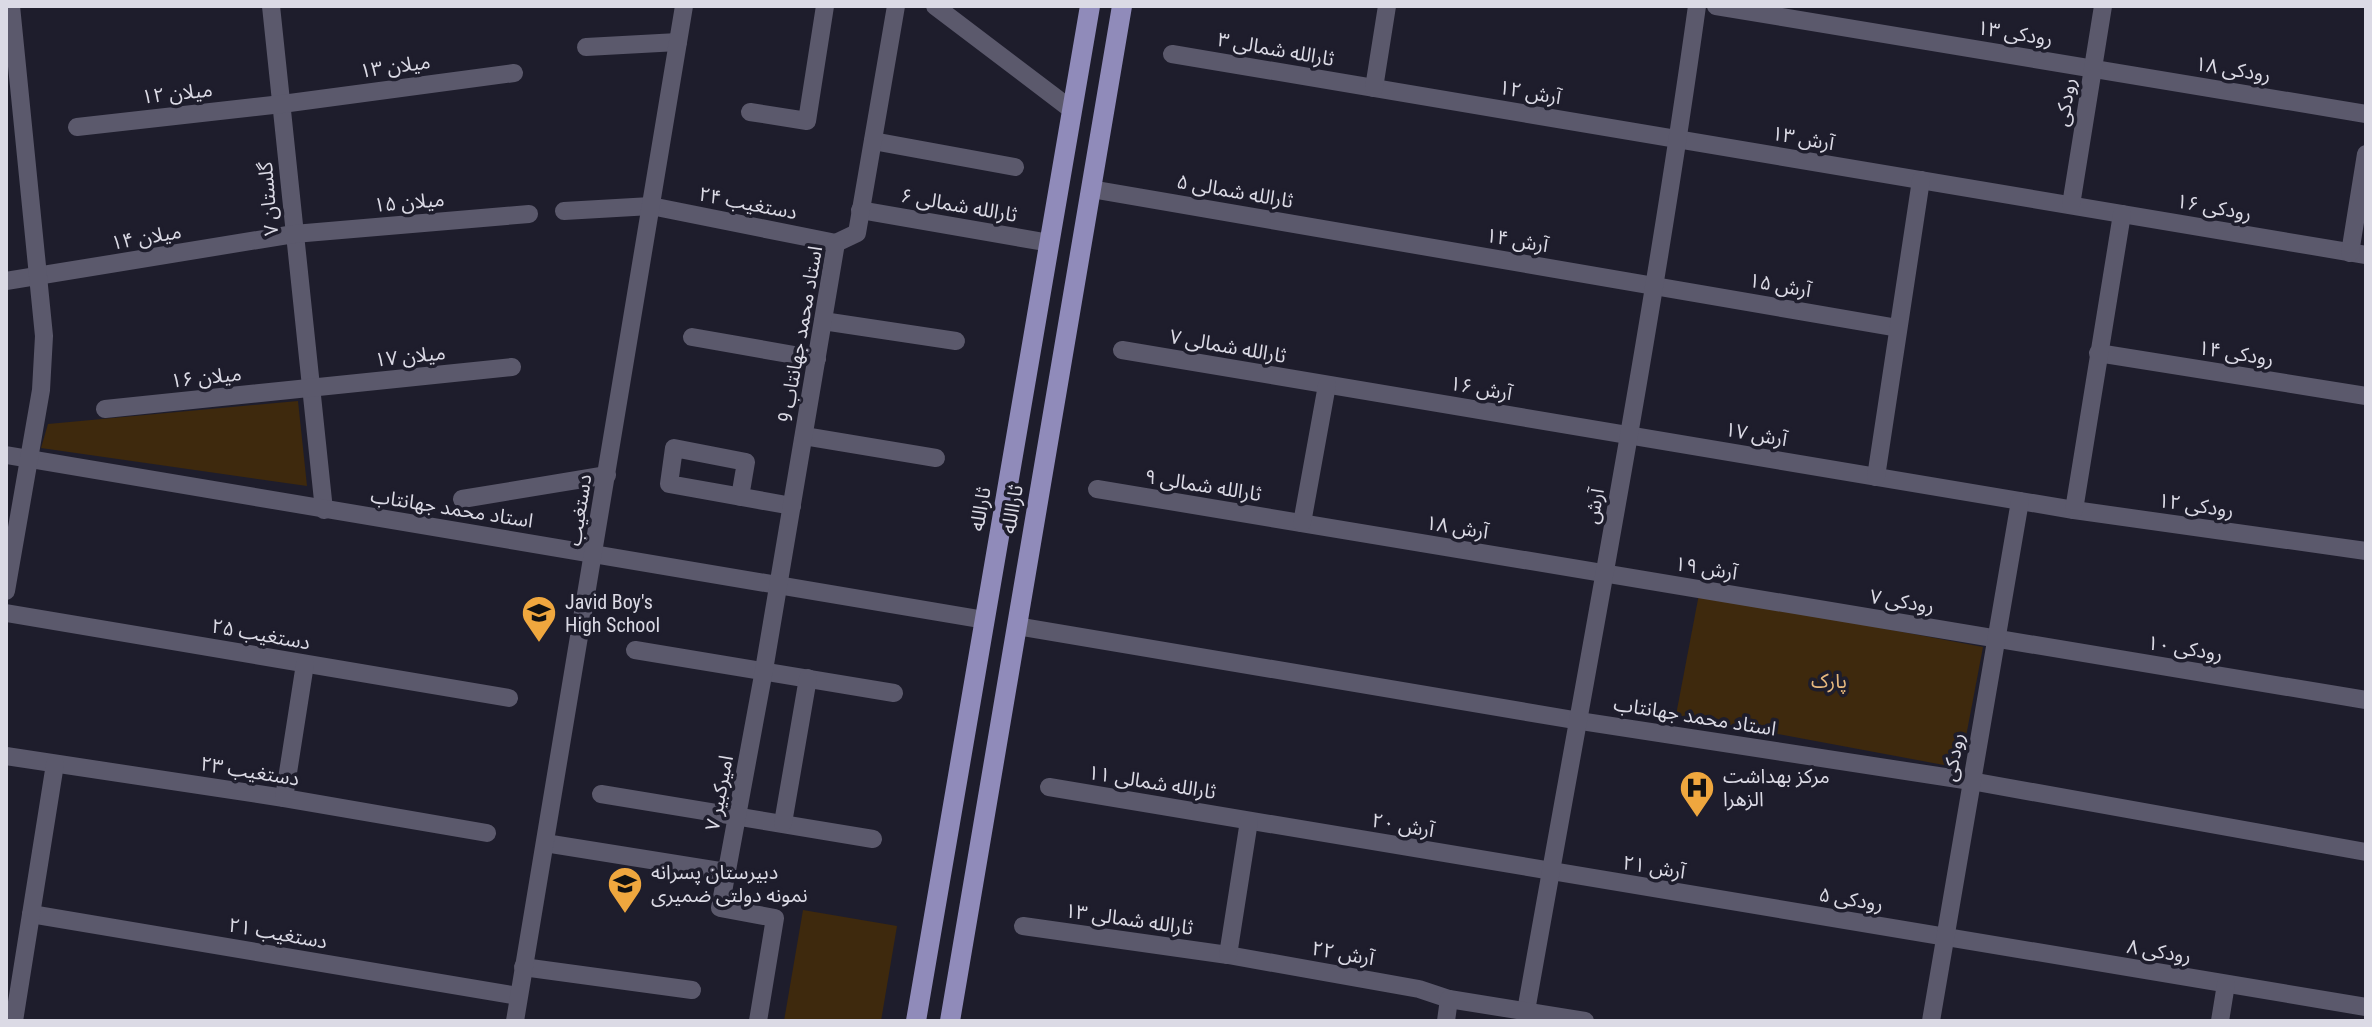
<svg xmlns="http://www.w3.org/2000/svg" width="2372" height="1027" font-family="'Roboto Condensed','Noto Sans Arabic',sans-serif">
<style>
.green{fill:#3e290d}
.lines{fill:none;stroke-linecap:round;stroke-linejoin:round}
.minor{stroke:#5b596c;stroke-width:18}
.major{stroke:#908bba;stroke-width:20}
.labels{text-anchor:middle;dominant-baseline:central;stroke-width:7;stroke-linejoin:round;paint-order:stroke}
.street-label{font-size:20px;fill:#dbdae5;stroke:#1e1d2c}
.poi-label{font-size:20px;fill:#dbdae5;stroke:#1e1d2c;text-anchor:start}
.park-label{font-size:20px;fill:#e8b97e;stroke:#1e1d2c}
</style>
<rect width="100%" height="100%" fill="#1e1d2c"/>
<g class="green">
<path d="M 298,401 L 307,486 L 41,448 L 48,424 Z"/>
<path d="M 1699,594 L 1983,647 L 1960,768 L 1676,715 Z"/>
<path d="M 803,910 L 897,926 L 881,1021 L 784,1021 Z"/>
</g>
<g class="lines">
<g class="minor">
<path d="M 271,6 L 324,510"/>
<path d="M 935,6 L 1072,110"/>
<path d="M 1716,6 L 2366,114"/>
<path d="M 586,47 L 678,42"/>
<path d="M 1172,54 L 2366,255"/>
<path d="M 1374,88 L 1387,6"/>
<path d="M 750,112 L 807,121 L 825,6"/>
<path d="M 77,127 L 282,104 L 514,73"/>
<path d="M 873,141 L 1015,167"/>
<path d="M 1091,189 L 1898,328"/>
<path d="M 2071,205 L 2103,6"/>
<path d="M 860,210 L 1050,243"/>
<path d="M 564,211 L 651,206 L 836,243"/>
<path d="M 2350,253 L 2366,154"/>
<path d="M 6,281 L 294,234 L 529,214"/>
<path d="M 823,321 L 956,341"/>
<path d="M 692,337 L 817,359"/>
<path d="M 1122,350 L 2074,510 L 2366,551"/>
<path d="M 2098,353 L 2366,396"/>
<path d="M 105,409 L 512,367"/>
<path d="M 804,436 L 936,458"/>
<path d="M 6,455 L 985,620"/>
<path d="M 1876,477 L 1921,180"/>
<path d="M 1097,489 L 2366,700"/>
<path d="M 740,497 L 746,462 L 674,448 L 669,484 L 792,506"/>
<path d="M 462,499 L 607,475"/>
<path d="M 2074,510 L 2122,214"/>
<path d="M 1302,523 L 1327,385"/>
<path d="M 6,591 L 41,390 L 44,336 L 11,6"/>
<path d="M 6,613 L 509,698"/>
<path d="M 1017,626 L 1580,721 L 1971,781 L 2366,852"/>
<path d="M 635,650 L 894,693"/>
<path d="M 6,756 L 284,798 L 487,833"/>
<path d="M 1049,787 L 2366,1007"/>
<path d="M 601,794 L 873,839"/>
<path d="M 284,798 L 305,664"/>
<path d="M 783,823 L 808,678"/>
<path d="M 545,843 L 726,872"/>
<path d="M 31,914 L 518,996"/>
<path d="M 1023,926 L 1228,955 L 1419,989 L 1449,999"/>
<path d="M 1228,955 L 1249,821"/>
<path d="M 523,967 L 692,990"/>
<path d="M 1526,1011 C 1585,676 1650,343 1697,6"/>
<path d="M 14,1021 L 55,764"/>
<path d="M 515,1021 L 684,6"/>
<path d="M 758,1021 L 775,918 L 720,908 L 764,670 L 836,243 L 857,233 L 896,6"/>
<path d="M 1446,1021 L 1449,999 L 1585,1021"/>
<path d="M 1931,1021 L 2020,501"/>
<path d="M 2220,1021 L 2226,984"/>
</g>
<g class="major">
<path d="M 916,1021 L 1090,6"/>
<path d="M 950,1021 L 1122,6"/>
</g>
</g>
<defs>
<symbol id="school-pin" viewBox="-11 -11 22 30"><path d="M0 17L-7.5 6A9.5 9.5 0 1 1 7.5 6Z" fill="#efa73e" stroke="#1e1d2c"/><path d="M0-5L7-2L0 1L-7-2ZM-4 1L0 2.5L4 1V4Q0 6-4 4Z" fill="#111"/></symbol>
<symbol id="hospital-pin" viewBox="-11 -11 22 30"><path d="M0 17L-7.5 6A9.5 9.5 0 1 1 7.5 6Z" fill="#efa73e" stroke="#1e1d2c"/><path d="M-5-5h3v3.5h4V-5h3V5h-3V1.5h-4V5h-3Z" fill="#111"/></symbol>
</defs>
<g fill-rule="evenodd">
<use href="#school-pin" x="519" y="593" width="40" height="54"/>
<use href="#hospital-pin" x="1677" y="768" width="40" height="54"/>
<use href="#school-pin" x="605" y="864" width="40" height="54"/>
</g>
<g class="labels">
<g class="street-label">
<text transform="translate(2015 33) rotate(9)">رودکی ۱۳</text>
<text transform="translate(1276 49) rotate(10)">ثارالله شمالی ۳</text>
<text transform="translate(395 66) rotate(-8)">میلان ۱۳</text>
<text transform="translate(2233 69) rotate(9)">رودکی ۱۸</text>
<text transform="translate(1530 92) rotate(10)">آرش ۱۲</text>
<text transform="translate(177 93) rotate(-6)">میلان ۱۲</text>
<text transform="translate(2065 102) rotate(-81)">رودکی</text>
<text transform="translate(1803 138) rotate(10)">آرش ۱۳</text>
<text transform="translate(1235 191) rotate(10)">ثارالله شمالی ۵</text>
<text transform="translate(268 199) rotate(-95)">گلستان ۷</text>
<text transform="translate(409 202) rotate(-5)">میلان ۱۵</text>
<text transform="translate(748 203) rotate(11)">دستغیب ۲۴</text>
<text transform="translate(959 205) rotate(10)">ثارالله شمالی ۶</text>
<text transform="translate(2214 207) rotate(10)">رودکی ۱۶</text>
<text transform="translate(146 237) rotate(-10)">میلان ۱۴</text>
<text transform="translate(1517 240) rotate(10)">آرش ۱۴</text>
<text transform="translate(1780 285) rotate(10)">آرش ۱۵</text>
<text transform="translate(800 334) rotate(-80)">استاد محمد جهانتاب 9</text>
<text transform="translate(1228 346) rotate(10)">ثارالله شمالی ۷</text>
<text transform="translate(2236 353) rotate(9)">رودکی ۱۴</text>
<text transform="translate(410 356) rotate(-6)">میلان ۱۷</text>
<text transform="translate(206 377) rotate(-6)">میلان ۱۶</text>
<text transform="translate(1481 388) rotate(10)">آرش ۱۶</text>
<text transform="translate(1756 434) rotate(10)">آرش ۱۷</text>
<text transform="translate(1203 485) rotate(9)">ثارالله شمالی ۹</text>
<text transform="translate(2196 505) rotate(8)">رودکی ۱۲</text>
<text transform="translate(1594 506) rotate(-80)">آرش</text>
<text transform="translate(452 508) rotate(9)">استاد محمد جهانتاب</text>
<text transform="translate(980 509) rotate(-80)">ثارالله</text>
<text transform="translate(1012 509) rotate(-80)">ثاراالله</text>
<text transform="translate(579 510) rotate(-81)">دستغیب</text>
<text transform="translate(1457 527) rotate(9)">آرش ۱۸</text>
<text transform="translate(1706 568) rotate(9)">آرش ۱۹</text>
<text transform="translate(1902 601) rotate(9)">رودکی ۷</text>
<text transform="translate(261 634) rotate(10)">دستغیب ۲۵</text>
<text transform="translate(2185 648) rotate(9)">رودکی ۱۰</text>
<text transform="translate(1695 716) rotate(9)">استاد محمد جهانتاب</text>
<text transform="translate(1953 757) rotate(-80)">رودکی</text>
<text transform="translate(250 771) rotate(9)">دستغیب ۲۳</text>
<text transform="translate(1152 782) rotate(9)">ثارالله شمالی ۱۱</text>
<text transform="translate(719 793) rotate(-79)">امیرکبیر ۷</text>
<text transform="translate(1403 825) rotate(10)">آرش ۲۰</text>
<text transform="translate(1654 867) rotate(9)">آرش ۲۱</text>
<text transform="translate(1851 899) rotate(9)">رودکی ۵</text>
<text transform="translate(1129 919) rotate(8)">ثارالله شمالی ۱۳</text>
<text transform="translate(278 933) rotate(10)">دستغیب ۲۱</text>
<text transform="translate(2159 951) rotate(9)">رودکی ۸</text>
<text transform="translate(1343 953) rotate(10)">آرش ۲۲</text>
</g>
<g class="poi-label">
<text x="565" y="602">Javid Boy's<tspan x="565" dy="23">High School</tspan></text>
<text x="1723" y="776">مرکز بهداشت<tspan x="1723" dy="23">الزهرا</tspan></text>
<text x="651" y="872">دبیرستان پسرانه<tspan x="651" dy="23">نمونه دولتی ضمیری</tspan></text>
</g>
<g class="park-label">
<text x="1829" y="681">پارک</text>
</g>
</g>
<rect width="2372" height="1027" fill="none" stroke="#dbdae5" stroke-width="16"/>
</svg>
